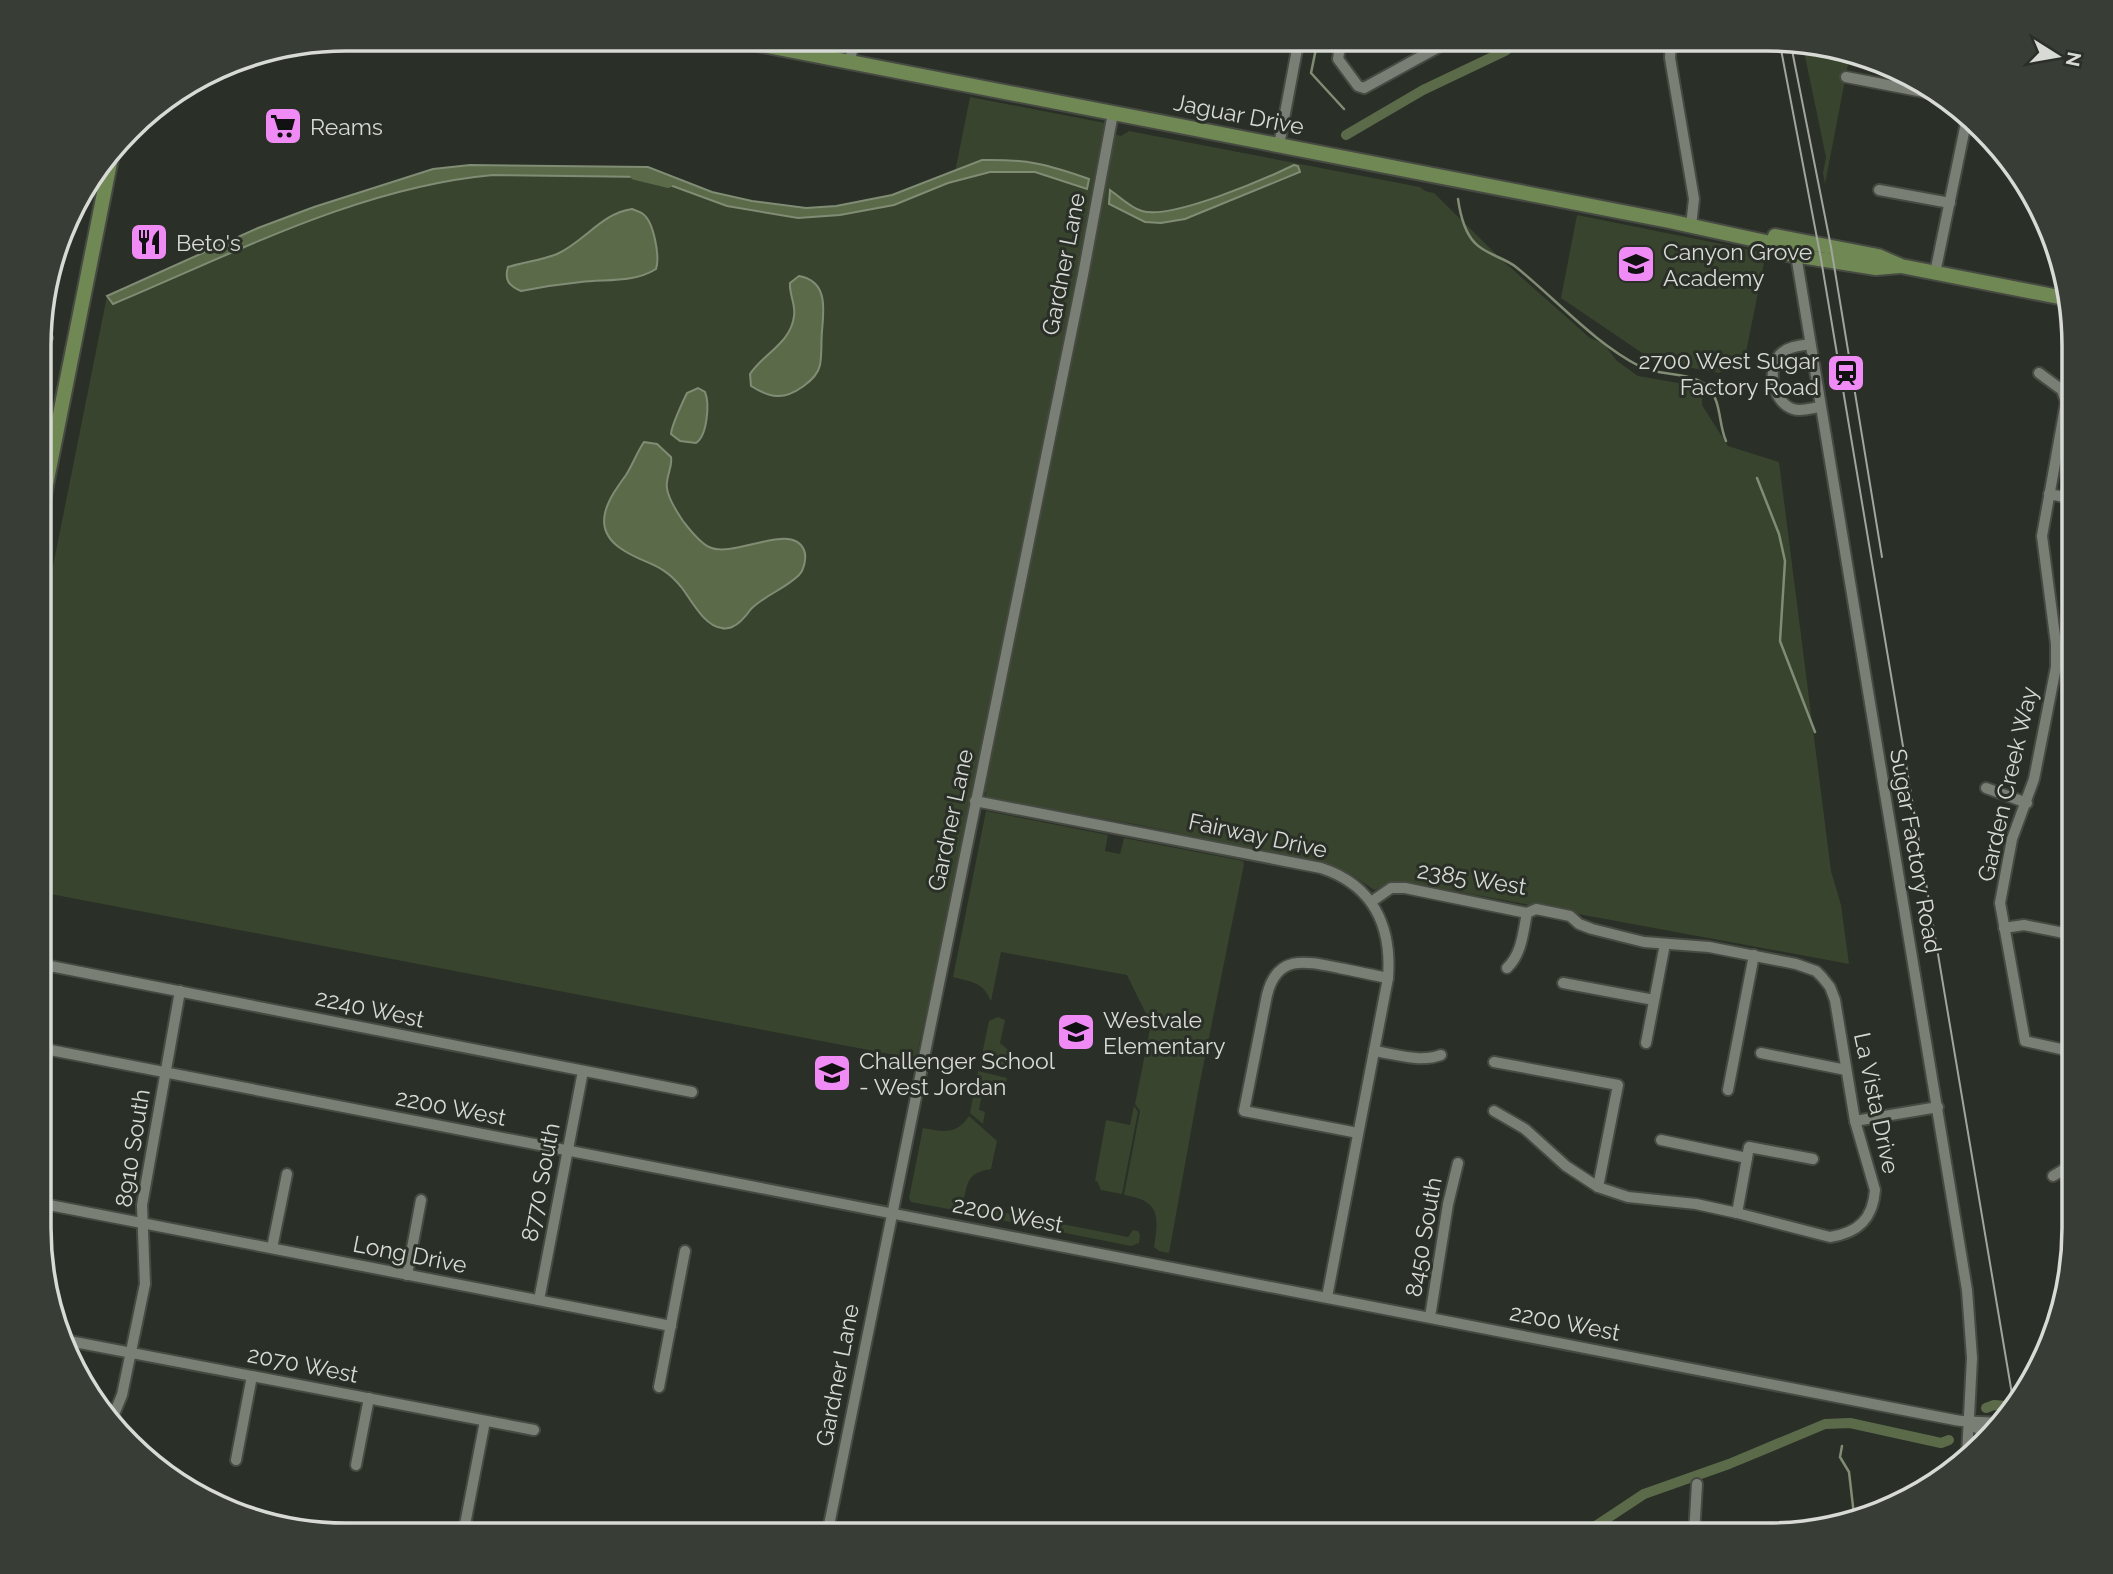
<svg xmlns="http://www.w3.org/2000/svg" width="2113" height="1574" font-family="Raleway,sans-serif">
<style>
.green{fill:#38442d}
.water{fill:#5b6b4a;stroke:#808c74;stroke-width:2}
.lines{fill:none;stroke-linecap:round;stroke-linejoin:round}
.stream{stroke:#808c74;stroke-width:2.5}
.canal{stroke:#5b6b4a;stroke-width:10}
.minor-casing{stroke:#464a42;stroke-width:14}
.major-casing{stroke:#464a42;stroke-width:18}
.minor{stroke:#7a7f75;stroke-width:10}
.major{stroke:#708854;stroke-width:14}
.tram{stroke:#a2a59f;stroke-width:2}
.labels{text-anchor:middle;dominant-baseline:central;stroke-width:6;stroke-linejoin:round;paint-order:stroke}
.street-label{font-size:23px;fill:#d8dad5;stroke:#2a2f27}
.poi-label{font-size:23px;fill:#d8dad5;stroke:#2a2f27;text-anchor:start}
.rim{fill:none;stroke:#d8dad5;stroke-width:3.5}
</style>
<rect width="100%" height="100%" fill="#2a2f27"/>
<g class="green">
<path d="M 1802,42 L 1850,54 L 1825,184 L 1823,173 L 1826,157 Z"/>
<path d="M 970,97 L 1105,123 L 1103,131 L 1121,136 L 1129,131 L 1420,187 L 1425,191 L 1434,193 L 1503,261 L 1590,338 L 1603,343 L 1617,361 L 1638,376 L 1690,385 L 1695,388 L 1702,398 L 1702,405 L 1728,446 L 1779,462 L 1831,871 L 1841,905 L 1849,964 L 1411,883 L 1398,881 L 1374,890 L 1351,874 L 1326,864 L 1139,825 L 985,797 L 986,792 L 975,790 L 916,1059 L 40,892 L 41,626 L 107,296 L 258,228 L 314,207 L 433,169 L 470,165 L 648,167 L 712,192 L 752,201 L 806,208 L 836,206 L 892,195 L 955,172 Z"/>
<path d="M 1577,215 L 1766,253 L 1745,357 L 1719,373 L 1654,361 L 1561,298 Z"/>
<path d="M 986,811 L 1108,835 L 1105,851 L 1120,854 L 1124,838 L 1243,861 L 1244,864 L 1199,1087 L 1169,1253 L 1159,1251 L 1154,1247 C 1159,1215 1160,1201 1124,1195 L 1140,1111 L 1135,1104 L 1151,1024 L 1127,975 L 1001,952 L 991,1001 C 983,982 972,982 953,977 Z"/>
<path d="M 998,1017 L 1005,1020 L 1000,1043 L 1012,1053 L 1008,1070 L 980,1064 L 989,1021 Z"/>
<path d="M 978,1071 L 1007,1078 L 1004,1093 L 1001,1094 L 998,1088 L 982,1094 L 979,1110 L 985,1112 L 983,1124 L 970,1113 Z"/>
<path d="M 1134,1106 L 1138,1112 L 1122,1194 L 1101,1190 L 1097,1181 L 1095,1181 L 1106,1120 L 1130,1125 Z"/>
<path d="M 969,1116 L 997,1141 L 991,1169 C 960,1173 970,1192 959,1211 L 911,1202 L 909,1198 L 923,1128 C 942,1132 957,1135 969,1116 Z"/>
<path d="M 983,1201 L 985,1203 L 981,1208 L 1128,1237 L 1133,1230 L 1138,1231 L 1140,1235 L 1139,1243 L 1131,1246 L 985,1217 L 977,1213 L 979,1205 Z"/>
</g>
<g class="water">
<path d="M 982,160 C 1026,159 1047,164 1089,179 L 1087,189 L 1035,172 L 990,172 L 948,183 L 894,205 L 840,215 L 798,218 L 727,206 L 648,177 L 493,175 C 360,187 235,253 113,304 L 107,296 L 258,228 L 314,207 L 433,169 L 470,165 L 648,167 L 712,192 L 752,201 L 806,208 L 836,206 L 892,195 Z"/>
<path d="M 1294,165 L 1298,166 L 1300,172 L 1185,219 L 1161,223 L 1145,222 L 1109,204 L 1110,190 C 1120,197 1131,208 1142,211 C 1171,220 1265,179 1294,165 Z"/>
<path d="M 632,209 C 636,211 640,211 643,214 C 654,222 660,257 656,269 C 634,283 606,279 581,282 C 561,284 541,287 521,291 C 509,286 504,280 508,267 C 524,262 542,260 557,254 C 584,242 602,213 632,209 Z"/>
<path d="M 799,276 C 828,281 824,309 822,331 C 821,343 822,354 820,365 C 817,380 792,397 777,396 C 768,396 759,391 751,386 L 750,374 C 763,354 791,343 794,316 C 796,305 789,294 790,283 Z"/>
<path d="M 698,388 L 705,392 C 710,404 707,436 696,443 L 680,441 L 671,434 C 671,427 683,401 687,393 Z"/>
<path d="M 644,442 L 657,444 L 671,457 C 673,468 665,477 667,488 C 668,499 677,512 683,521 C 690,530 699,542 709,547 C 734,559 792,521 804,550 C 807,557 804,570 799,575 C 785,589 765,595 751,609 C 746,616 740,624 732,627 C 730,628 724,629 722,628 C 705,627 691,600 682,588 C 661,561 644,565 620,548 C 589,526 610,497 626,475 C 633,464 637,452 644,442 Z"/>
</g>
<g class="lines">
<g class="stream">
<path d="M 1318,39 L 1311,73 L 1344,109"/>
<path d="M 1458,199 C 1460,213 1464,232 1475,243 C 1485,254 1505,258 1516,267 C 1557,300 1594,343 1641,367 C 1660,376 1693,372 1707,386 C 1722,401 1718,423 1726,441"/>
<path d="M 1757,478 L 1779,534 L 1785,561 L 1780,641 L 1815,732"/>
<path d="M 1842,1446 L 1840,1457 L 1849,1472 L 1854,1515"/>
</g>
<g class="canal">
<path d="M 1346,135 L 1423,90 L 1505,51 L 1521,39"/>
<path d="M 635,175 L 668,183"/>
<path d="M 41,342 L 49,338"/>
<path d="M 1986,1408 L 1994,1405 L 2006,1406"/>
<path d="M 1582,1535 L 1644,1494 L 1729,1464 L 1825,1424 L 1850,1423 L 1941,1443 L 1949,1440"/>
</g>
<defs>
<g id="minor">
<path d="M 1341,39 L 1338,59 L 1358,86 L 1364,88 L 1453,39"/>
<path d="M 1671,39 L 1670,58 L 1694,199 L 1691,226"/>
<path d="M 850,62 L 854,39"/>
<path d="M 1846,77 L 1939,95"/>
<path d="M 1279,145 L 1299,39"/>
<path d="M 1879,190 L 1950,203"/>
<path d="M 1796,255 L 1967,1290 L 1972,1358 L 1967,1455"/>
<path d="M 1935,273 L 1968,113"/>
<path d="M 1810,344 C 1801,346 1790,346 1783,352 C 1765,365 1772,402 1793,409 C 1802,412 1811,408 1820,407"/>
<path d="M 2039,373 L 2062,390 L 2066,402 L 2042,536 L 2056,644 L 2056,667 L 2034,779 L 2012,839 L 2000,903 L 2025,1041 L 2074,1052"/>
<path d="M 2049,494 L 2074,499"/>
<path d="M 1986,788 L 2027,803"/>
<path d="M 975,801 L 1321,868 C 1373,885 1392,926 1388,978 L 1327,1297"/>
<path d="M 1371,902 L 1391,888 L 1405,888 L 1527,913 L 1536,909 L 1570,916 L 1579,924 L 1592,929 L 1644,942 L 1709,947 L 1796,964 L 1816,971 L 1822,977 L 1830,987 L 1835,1000 L 1855,1121 L 1875,1190 C 1873,1219 1858,1233 1830,1237 L 1737,1213 L 1696,1204 L 1628,1197 L 1598,1187 L 1566,1166 L 1525,1129 L 1494,1111"/>
<path d="M 2004,928 L 2024,925 L 2074,935"/>
<path d="M 40,964 L 692,1092"/>
<path d="M 1507,968 C 1522,954 1523,932 1527,913"/>
<path d="M 1563,983 L 1654,1000"/>
<path d="M 1646,1043 L 1665,944"/>
<path d="M 40,1048 L 1955,1420 C 1971,1423 1986,1421 2003,1424"/>
<path d="M 1374,1051 C 1395,1054 1420,1063 1441,1055"/>
<path d="M 1761,1053 L 1846,1070"/>
<path d="M 1494,1062 L 1618,1085 L 1598,1187"/>
<path d="M 1728,1090 L 1754,955"/>
<path d="M 1855,1121 L 1938,1107"/>
<path d="M 1358,1133 L 1244,1111 L 1267,995 C 1277,954 1305,961 1339,968 C 1355,971 1372,975 1388,978"/>
<path d="M 1661,1140 L 1747,1158"/>
<path d="M 2053,1176 L 2063,1170 L 2074,1167"/>
<path d="M 39,1203 L 671,1326"/>
<path d="M 1737,1213 L 1749,1147 L 1813,1159"/>
<path d="M 272,1248 L 287,1174"/>
<path d="M 407,1275 L 421,1200"/>
<path d="M 539,1300 L 583,1071"/>
<path d="M 1430,1317 L 1448,1204 L 1458,1163"/>
<path d="M 64,1340 L 534,1430"/>
<path d="M 659,1387 L 685,1251"/>
<path d="M 112,1419 L 122,1395 L 145,1284 L 142,1205 L 180,991"/>
<path d="M 1968,1423 L 1982,1431 L 1995,1433"/>
<path d="M 236,1460 L 252,1376"/>
<path d="M 356,1465 L 369,1398"/>
<path d="M 463,1535 L 485,1421"/>
<path d="M 827,1535 L 1083,275 L 1113,113"/>
<path d="M 1694,1535 L 1697,1484"/>
</g>
<g id="major">
<path d="M 732,39 L 1669,221 L 1784,246 L 1796,255"/>
<path d="M 1775,236 L 1878,256 L 1901,266 L 2064,298"/>
<path d="M 1788,254 L 1876,268 L 1900,266"/>
<path d="M 41,510 L 112,153"/>
</g>
</defs>
<use href="#minor" class="minor-casing"/>
<use href="#major" class="major-casing"/>
<use href="#minor" class="minor"/>
<use href="#major" class="major"/>
<g class="tram">
<path d="M 1779,39 L 1821,259 L 2014,1406"/>
<path d="M 1790,40 L 1831,247 L 1882,557"/>
</g>
</g>
<defs>
<symbol id="supermarket-square" viewBox="-11 -11 22 22"><rect x="-9" y="-9" width="18" height="18" rx="4" fill="#f08bf6" stroke="#2a2f27"/><path d="M-6-5.5h2.5l.6 2H6L4.5 2H-2.5L-4.4-4H-6ZM-1.5 3.2a1.3 1.3 0 1 0 .1 0ZM3 3.2a1.3 1.3 0 1 0 .1 0Z" fill="#111"/></symbol>
<symbol id="restaurant-square" viewBox="-11 -11 22 22"><rect x="-9" y="-9" width="18" height="18" rx="4" fill="#f08bf6" stroke="#2a2f27"/><path d="M-5-6h1v4h1v-4h1v4h1v-4h1v5L-1.5 .5V6h-2V.5L-5-1ZM5-6V6H3V1.5H1.5Q1.5-4 5-6Z" fill="#111"/></symbol>
<symbol id="school-square" viewBox="-11 -11 22 22"><rect x="-9" y="-9" width="18" height="18" rx="4" fill="#f08bf6" stroke="#2a2f27"/><path d="M0-5L7-2L0 1L-7-2ZM-4 1L0 2.5L4 1V4Q0 6-4 4Z" fill="#111"/></symbol>
<symbol id="station-square" viewBox="-11 -11 22 22"><rect x="-9" y="-9" width="18" height="18" rx="4" fill="#f08bf6" stroke="#2a2f27"/><path d="M-3-6H3Q5-6 5-4V2Q5 4 3 4L4.5 6H3L1.5 4h-3L-3 6H-4.5L-3 4Q-5 4-5 2V-4Q-5-6-3-6ZM-3.5-4v3h7v-3ZM-3.5 1v1.5H-2V1ZM2 1v1.5H3.5V1Z" fill="#111"/></symbol>
</defs>
<g fill-rule="evenodd">
<use href="#supermarket-square" x="261" y="104" width="44" height="44"/>
<use href="#restaurant-square" x="127" y="220" width="44" height="44"/>
<use href="#school-square" x="1614" y="242" width="44" height="44"/>
<use href="#station-square" x="1824" y="351" width="44" height="44"/>
<use href="#school-square" x="1054" y="1010" width="44" height="44"/>
<use href="#school-square" x="810" y="1051" width="44" height="44"/>
</g>
<g class="labels">
<g class="street-label">
<text transform="translate(1239 114) rotate(11)">Jaguar Drive</text>
<text transform="translate(1063 264) rotate(-79)">Gardner Lane</text>
<text transform="translate(2007 784) rotate(-77)">Garden Creek Way</text>
<text transform="translate(950 820) rotate(-78)">Gardner Lane</text>
<text transform="translate(1258 835) rotate(12)">Fairway Drive</text>
<text transform="translate(1916 851) rotate(80)">Sugar Factory Road</text>
<text transform="translate(1472 878) rotate(9)">2385 West</text>
<text transform="translate(370 1008) rotate(12)">2240 West</text>
<text transform="translate(1877 1103) rotate(78)">La Vista Drive</text>
<text transform="translate(451 1107) rotate(11)">2200 West</text>
<text transform="translate(132 1148) rotate(-81)">8910 South</text>
<text transform="translate(540 1182) rotate(-79)">8770 South</text>
<text transform="translate(1008 1214) rotate(11)">2200 West</text>
<text transform="translate(1423 1237) rotate(-80)">8450 South</text>
<text transform="translate(410 1254) rotate(11)">Long Drive</text>
<text transform="translate(1565 1322) rotate(11)">2200 West</text>
<text transform="translate(303 1364) rotate(11)">2070 West</text>
<text transform="translate(837 1375) rotate(-79)">Gardner Lane</text>
</g>
<g class="poi-label">
<text x="310" y="126">Reams</text>
<text x="176" y="242">Beto's</text>
<text x="1663" y="251">Canyon Grove<tspan x="1663" dy="26">Academy</tspan></text>
<text x="1819" y="360" text-anchor="end">2700 West Sugar<tspan x="1819" dy="26">Factory Road</tspan></text>
<text x="1103" y="1019">Westvale<tspan x="1103" dy="26">Elementary</tspan></text>
<text x="859" y="1060">Challenger School<tspan x="859" dy="26">- West Jordan</tspan></text>
</g>
</g>
<path d="M0 0H2113V1574H0ZM346 51H1767A295 295 0 0 1 2062 346V1228A295 295 0 0 1 1767 1523H346A295 295 0 0 1 51 1228V346A295 295 0 0 1 346 51Z" fill="#383d35" fill-rule="evenodd"/>
<path class="rim" d="M346 51H1767A295 295 0 0 1 2062 346V1228A295 295 0 0 1 1767 1523H346A295 295 0 0 1 51 1228V346A295 295 0 0 1 346 51Z"/>
<g transform="translate(2057 56) rotate(101)" stroke="#2a2f27" stroke-width="5" paint-order="stroke">
<path d="M0-5L12 26L0 18L-12 26Z" fill="#d8dad5"/>
<text y="-10" font-size="19" font-weight="bold" text-anchor="middle" fill="#d8dad5">N</text>
</g>
</svg>
